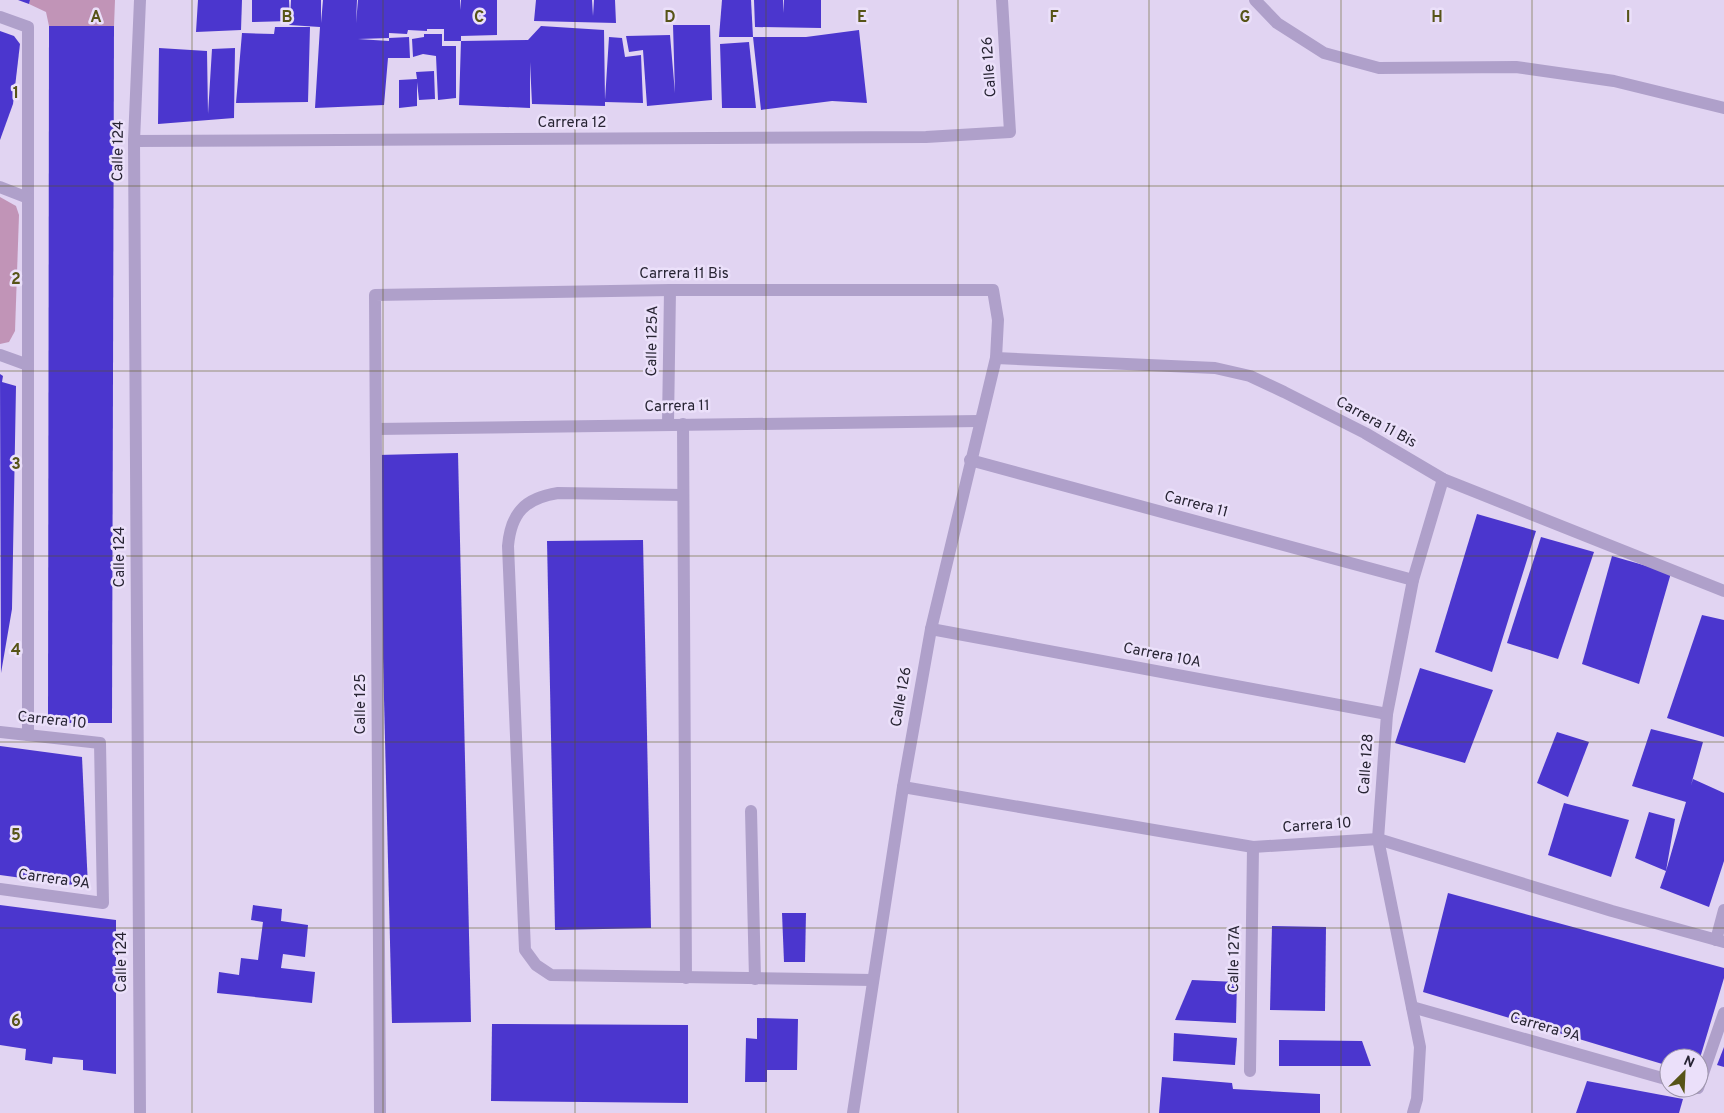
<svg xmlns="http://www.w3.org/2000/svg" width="1724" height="1113" font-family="Overpass,sans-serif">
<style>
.green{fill:#c194b7}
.building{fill:#4b36ce}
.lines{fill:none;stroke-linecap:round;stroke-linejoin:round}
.minor{stroke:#afa0ca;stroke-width:12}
.grid{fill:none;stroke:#575417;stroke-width:1;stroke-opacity:0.55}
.labels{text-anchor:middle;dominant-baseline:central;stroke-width:5;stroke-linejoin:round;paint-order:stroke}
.street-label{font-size:15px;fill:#272433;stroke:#ebe0fa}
.grid-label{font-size:16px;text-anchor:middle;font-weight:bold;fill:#575417;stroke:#ebe0fa;stroke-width:5;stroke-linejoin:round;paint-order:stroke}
</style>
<rect width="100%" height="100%" fill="#e1d4f2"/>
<g class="green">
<path d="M 30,0 L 115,0 L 114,26 L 49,26 L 46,12 L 29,4 Z"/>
<path d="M 0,197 L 16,206 L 19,215 L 15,331 L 9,342 L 0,344 Z"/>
</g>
<g class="building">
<path d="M 18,0 L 30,0 L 29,4 Z"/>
<path d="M 198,0 L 242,0 L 241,30 L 196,32 Z"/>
<path d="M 252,0 L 289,0 L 290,19 L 291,0 L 321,0 L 321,23 L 323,0 L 357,0 L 356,23 L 358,0 L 460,0 L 461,10 L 461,0 L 497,0 L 497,35 L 461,36 L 461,41 L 444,41 L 444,29 L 427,29 L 427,31 L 408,30 L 407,34 L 389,33 L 389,38 L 358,39 L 389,41 L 389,38 L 409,37 L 410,58 L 388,58 L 384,105 L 315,108 L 320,27 L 289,25 L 290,21 L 252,22 Z"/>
<path d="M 536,0 L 592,0 L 593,16 L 594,0 L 615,0 L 616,23 L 534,21 Z"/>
<path d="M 722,0 L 751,0 L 753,37 L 719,37 Z"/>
<path d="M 754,0 L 783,0 L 783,13 L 784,0 L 821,0 L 821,28 L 755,27 Z"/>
<path d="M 673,25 L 710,25 L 712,100 L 647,106 L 643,50 L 629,52 L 626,36 L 670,35 L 675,93 Z"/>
<path d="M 49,26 L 114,26 L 112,723 L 48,723 Z"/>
<path d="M 541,26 L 604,30 L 605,100 L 609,37 L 622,38 L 625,57 L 641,55 L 643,103 L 605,102 L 605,106 L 532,104 L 530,62 L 530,108 L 459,105 L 461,41 L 528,40 Z"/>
<path d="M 275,27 L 310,27 L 308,102 L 236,103 L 242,33 L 274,34 Z"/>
<path d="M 859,30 L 867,103 L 832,101 L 761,110 L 753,37 L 806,37 Z"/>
<path d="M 0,31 L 14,36 L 20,44 L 13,104 L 0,140 Z"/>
<path d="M 424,34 L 442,34 L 442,46 L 456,46 L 456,98 L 438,100 L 436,56 L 423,54 L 413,57 L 412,39 L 424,37 Z"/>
<path d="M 749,42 L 756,108 L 722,108 L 720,44 Z"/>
<path d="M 159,48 L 207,51 L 208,114 L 212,49 L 235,48 L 234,118 L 158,124 Z"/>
<path d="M 434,71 L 435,99 L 419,100 L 417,82 L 417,106 L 399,108 L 399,80 L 417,79 L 416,72 Z"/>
<path d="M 0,374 L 3,376 L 2,382 L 16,386 L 12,609 L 1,673 Z"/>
<path d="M 458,453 L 471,1022 L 392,1023 L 378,455 Z"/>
<path d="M 1477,514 L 1536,531 L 1492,672 L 1435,652 Z"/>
<path d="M 1541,537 L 1594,552 L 1558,659 L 1507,643 Z"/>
<path d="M 643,540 L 651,928 L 555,930 L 547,541 Z"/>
<path d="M 1612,556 L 1671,573 L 1639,684 L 1582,664 Z"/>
<path d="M 1702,615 L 1724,620 L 1724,737 L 1667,718 Z"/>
<path d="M 1420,668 L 1493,690 L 1465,763 L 1395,743 Z"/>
<path d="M 1651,729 L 1703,742 L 1691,785 L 1693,779 L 1724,793 L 1724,861 L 1709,907 L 1660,888 L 1666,871 L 1635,858 L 1649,812 L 1675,819 L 1666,871 L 1686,802 L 1632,786 Z"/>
<path d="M 1557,732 L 1589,742 L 1568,797 L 1537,783 Z"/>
<path d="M 0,746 L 82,757 L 88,887 L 0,875 Z"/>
<path d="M 1564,803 L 1629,820 L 1611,877 L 1548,855 Z"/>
<path d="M 1448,893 L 1724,968 L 1724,978 L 1700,1058 L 1669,1058 L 1669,1066 L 1423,992 Z"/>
<path d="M 0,905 L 116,920 L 116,1074 L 83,1070 L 83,1060 L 53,1057 L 52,1064 L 25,1060 L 26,1049 L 0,1045 Z"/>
<path d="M 253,905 L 282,909 L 281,921 L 308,925 L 305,957 L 283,954 L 281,968 L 315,972 L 312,1003 L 217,993 L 219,972 L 239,975 L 241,958 L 258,960 L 263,922 L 251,920 Z"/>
<path d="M 782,913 L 806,913 L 805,962 L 784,962 Z"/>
<path d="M 1272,926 L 1326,927 L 1325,1011 L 1270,1010 Z"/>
<path d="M 1192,980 L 1237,982 L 1236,1023 L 1175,1020 Z"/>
<path d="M 757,1018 L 798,1019 L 797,1070 L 767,1070 L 767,1082 L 745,1082 L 746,1038 L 757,1039 Z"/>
<path d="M 492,1024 L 688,1025 L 688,1103 L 491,1101 Z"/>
<path d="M 1174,1033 L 1237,1038 L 1235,1065 L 1173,1061 Z"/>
<path d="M 1279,1040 L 1362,1041 L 1371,1066 L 1279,1066 Z"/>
<path d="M 1724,1047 L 1724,1067 L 1717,1065 Z"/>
<path d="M 1162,1077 L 1232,1083 L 1233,1089 L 1320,1094 L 1320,1113 L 1159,1113 Z"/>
<path d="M 1587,1081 L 1683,1099 L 1679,1113 L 1576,1113 Z"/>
</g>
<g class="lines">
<g class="minor">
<path d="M 1255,0 L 1277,23 L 1324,53 L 1379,68 L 1516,67 L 1614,81 L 1724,108"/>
<path d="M 0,17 L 28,27 L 28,735"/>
<path d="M 134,141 L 926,137 L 1010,132 L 1002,0"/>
<path d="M 0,187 L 28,198"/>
<path d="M 0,355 L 28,365"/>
<path d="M 996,358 L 1215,368 L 1250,376 L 1284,392 L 1365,433 L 1443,479 L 1724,591"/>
<path d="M 668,423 L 670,290"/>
<path d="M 683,424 L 686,978"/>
<path d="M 376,429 L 979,421"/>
<path d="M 970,460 L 1413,580"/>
<path d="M 683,495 L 558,493 C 525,498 511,513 508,546 L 525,950 L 536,965 L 551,975 L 873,980"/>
<path d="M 931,629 L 1387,714"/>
<path d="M 0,732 L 100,743 L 103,903 L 0,889"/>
<path d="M 903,787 L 1253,847 L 1378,839 L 1612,911 L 1724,942"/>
<path d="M 751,811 L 755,979"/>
<path d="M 1716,940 L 1724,910"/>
<path d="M 1412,1007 L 1669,1080"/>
<path d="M 1250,1071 L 1253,847"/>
<path d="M 1698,1088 L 1724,1013"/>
<path d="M 140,1113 L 134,141 L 140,0"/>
<path d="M 380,1113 L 375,295 L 670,290 L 993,290 L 998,320 L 996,358 L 931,629 L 903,787 L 853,1113"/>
<path d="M 1413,1113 L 1417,1099 L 1420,1047 L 1378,839 L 1387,714 L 1413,580 L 1443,479"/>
</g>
</g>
<path class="grid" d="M 192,0 L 192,1113M 383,0 L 383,1113M 575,0 L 575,1113M 766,0 L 766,1113M 958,0 L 958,1113M 1149,0 L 1149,1113M 1341,0 L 1341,1113M 1532,0 L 1532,1113M 0,186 L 1724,186M 0,371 L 1724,371M 0,556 L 1724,556M 0,742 L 1724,742M 0,928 L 1724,928"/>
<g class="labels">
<g class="street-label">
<text transform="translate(990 67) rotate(-94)">Calle 126</text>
<text x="572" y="123">Carrera 12</text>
<text transform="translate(119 151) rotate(-89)">Calle 124</text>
<text x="684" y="274">Carrera 11 Bis</text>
<text transform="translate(653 341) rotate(-89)">Calle 125A</text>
<text transform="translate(677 407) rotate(-1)">Carrera 11</text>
<text transform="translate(1376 423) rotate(29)">Carrera 11 Bis</text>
<text transform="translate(1196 505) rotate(15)">Carrera 11</text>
<text transform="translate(120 557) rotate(-90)">Calle 124</text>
<text transform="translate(1162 656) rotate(11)">Carrera 10A</text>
<text transform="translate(902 697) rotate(-80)">Calle 126</text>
<text transform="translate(361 704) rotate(-90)">Calle 125</text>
<text transform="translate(52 721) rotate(6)">Carrera 10</text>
<text transform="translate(1367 764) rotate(-86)">Calle 128</text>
<text transform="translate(1317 826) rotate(-4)">Carrera 10</text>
<text transform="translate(54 880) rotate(8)">Carrera 9A</text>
<text transform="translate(1235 959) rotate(-89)">Calle 127A</text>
<text transform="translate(122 962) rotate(-90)">Calle 124</text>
<text transform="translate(1545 1028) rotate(16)">Carrera 9A</text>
</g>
</g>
<g class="grid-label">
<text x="96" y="22">A</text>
<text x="287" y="22">B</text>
<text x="479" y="22">C</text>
<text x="670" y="22">D</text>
<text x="862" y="22">E</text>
<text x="1054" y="22">F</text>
<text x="1245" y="22">G</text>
<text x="1437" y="22">H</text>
<text x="1628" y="22">I</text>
<text x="16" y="98">1</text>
<text x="16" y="284">2</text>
<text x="16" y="469">3</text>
<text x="16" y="655">4</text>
<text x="16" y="840">5</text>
<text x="16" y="1026">6</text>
</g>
<g transform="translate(1684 1073) rotate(24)"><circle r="24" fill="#ebe0fa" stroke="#9d95aa"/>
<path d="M0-4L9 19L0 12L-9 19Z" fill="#575417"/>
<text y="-8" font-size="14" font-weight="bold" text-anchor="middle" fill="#272433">N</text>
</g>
</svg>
